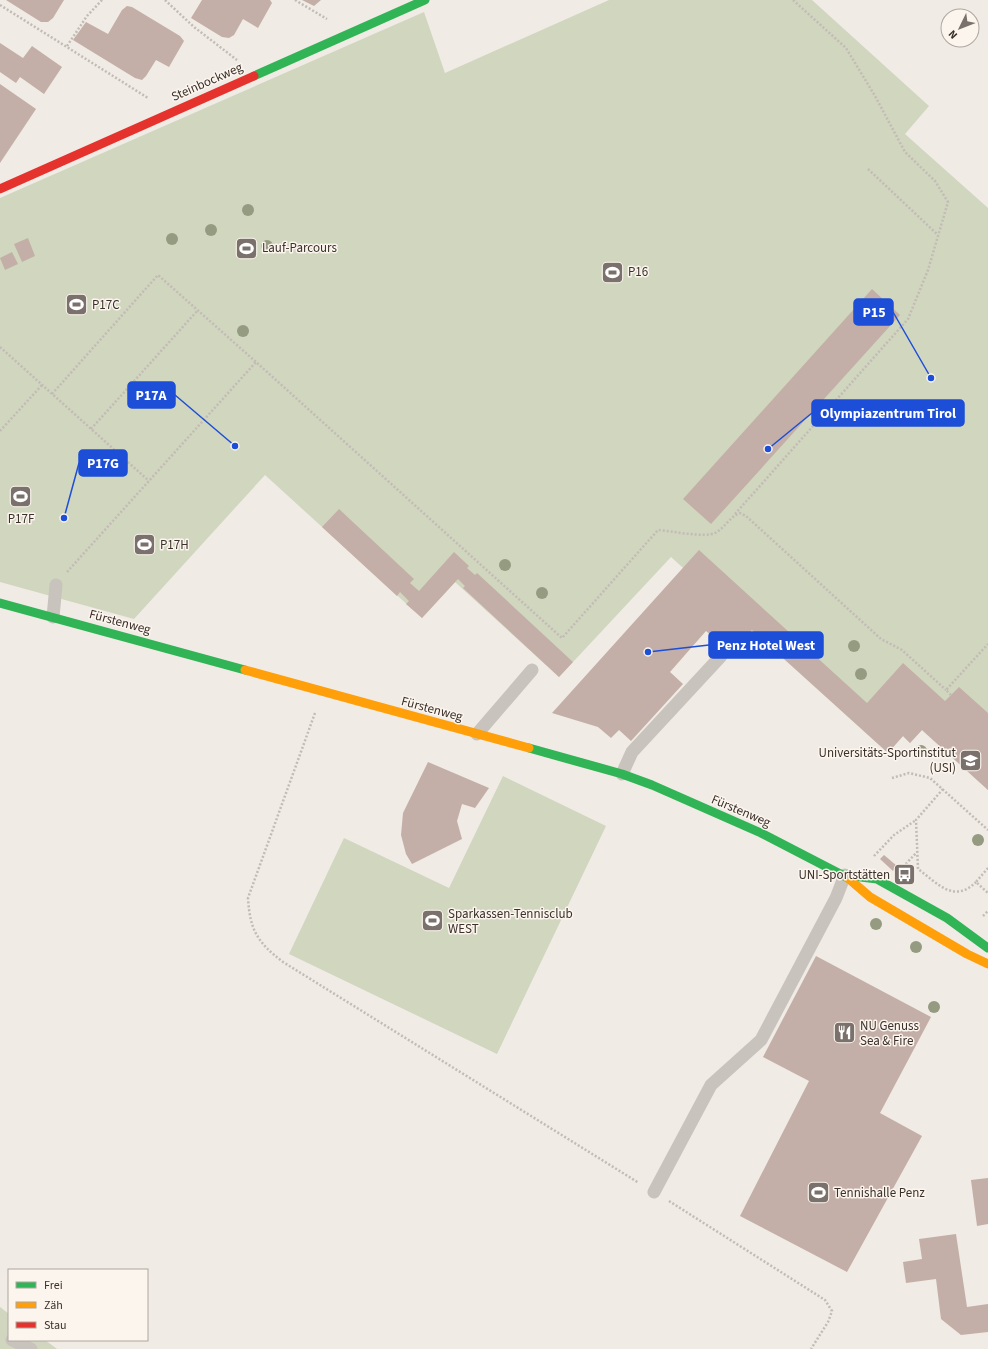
<svg xmlns="http://www.w3.org/2000/svg" width="988" height="1349" font-family="'Source Sans 3',sans-serif">
<style>
.green{fill:#d1d6bf}
.building{fill:#c3afa7}
.lines{fill:none;stroke-linecap:round;stroke-linejoin:round}
.path{stroke:#c2bbb6;stroke-width:2.5;stroke-dasharray:2 2;stroke-linecap:butt}
.lane{stroke:#c9c3be;stroke-width:13}
.fast{stroke:#30b455;stroke-width:9}
.slow{stroke:#ff9f0a;stroke-width:9}
.jam{stroke:#e5322d;stroke-width:9}
.tree{fill:#959b80}
.labels{text-anchor:middle;dominant-baseline:central;stroke-width:3;stroke-linejoin:round;paint-order:stroke}
.street-label{font-size:13px;fill:#3b302b;stroke:#fbf5ee}
.poi-label{font-size:13px;fill:#3b302b;stroke:#fbf5ee;text-anchor:start}
.leader{fill:none;stroke:#1d4ed8;stroke-width:1.5}
.callout-dot{fill:#1d4ed8;stroke:#fbf5ee;stroke-width:1.5}
.callout{fill:#1d4ed8;stroke:#1d4ed8;stroke-width:1.5}
.callout-label{font-size:14px;text-anchor:middle;font-weight:bold;fill:#fff}
</style>
<rect width="100%" height="100%" fill="#f0ebe5"/>
<g class="green">
<path d="M 609,0 L 812,0 L 929,106 L 905,134 L 988,208 L 988,790 L 922,730 L 910,743 L 903,736 L 888,753 L 671,557 L 559,677 L 455,582 L 422,618 L 265,475 L 134,619 L 0,582 L 0,198 L 424,12 L 445,73 Z"/>
<path d="M 503,776 L 606,826 L 497,1054 L 289,954 L 344,838 L 449,888 Z"/>
<path d="M 0,1307 L 9,1314 L 9,1340 L 45,1340 L 57,1349 L 0,1349 Z"/>
</g>
<g class="building">
<path d="M 6,0 L 64,0 L 53,18 L 48,22 L 41,22 Z"/>
<path d="M 202,0 L 270,0 L 272,3 L 258,28 L 243,19 L 234,35 L 229,38 L 222,37 L 191,18 Z"/>
<path d="M 302,0 L 321,0 L 314,6 Z"/>
<path d="M 127,6 L 132,7 L 180,36 L 184,41 L 169,67 L 156,60 L 146,76 L 142,80 L 135,78 L 73,40 L 86,22 L 108,34 L 122,10 Z"/>
<path d="M 0,43 L 23,58 L 32,46 L 62,67 L 44,94 L 20,77 L 16,83 L 0,72 Z"/>
<path d="M 0,84 L 36,109 L 0,163 Z"/>
<path d="M 28,238 L 35,256 L 22,262 L 14,244 Z"/>
<path d="M 12,252 L 18,264 L 5,270 L 0,258 Z"/>
<path d="M 872,289 L 900,315 L 711,524 L 683,499 Z"/>
<path d="M 339,509 L 414,579 L 410,583 L 419,591 L 454,552 L 469,566 L 467,568 L 475,575 L 477,573 L 573,662 L 559,677 L 463,588 L 465,586 L 458,579 L 422,618 L 406,604 L 409,601 L 400,592 L 397,596 L 322,527 Z"/>
<path d="M 699,550 L 867,703 L 903,663 L 945,701 L 959,687 L 988,713 L 988,790 L 922,730 L 910,743 L 903,736 L 888,753 L 752,630 L 732,654 L 706,631 L 670,672 L 683,684 L 631,741 L 619,730 L 611,738 L 598,727 L 552,713 Z"/>
<path d="M 428,762 L 489,788 L 475,808 L 462,804 L 457,821 L 462,839 L 412,864 L 406,854 L 401,835 L 403,813 Z"/>
<path d="M 884,855 L 897,866 L 893,871 L 880,859 Z"/>
<path d="M 816,956 L 931,1017 L 880,1113 L 922,1136 L 847,1272 L 740,1216 L 809,1081 L 763,1057 Z"/>
<path d="M 988,1178 L 988,1224 L 977,1226 L 971,1180 Z"/>
<path d="M 956,1234 L 967,1307 L 988,1304 L 988,1332 L 961,1335 L 941,1319 L 936,1279 L 906,1283 L 903,1262 L 922,1259 L 919,1239 Z"/>
</g>
<g class="lines">
<g class="path">
<path d="M 165,0 L 194,27 L 237,60"/>
<path d="M 295,0 L 327,19"/>
<path d="M 0,5 L 148,98"/>
<path d="M 67,46 L 87,16 L 102,0"/>
<path d="M 868,169 L 938,235"/>
<path d="M 0,347 L 149,481"/>
<path d="M 52,394 L 158,275 L 256,362"/>
<path d="M 91,429 L 198,310"/>
<path d="M 0,431 L 42,385"/>
<path d="M 735,514 L 908,319 L 928,270 L 948,202 L 935,181 L 905,152 L 875,96 L 846,48 L 793,0"/>
<path d="M 67,572 L 256,362 L 562,638 L 658,530 C 671,531 705,538 715,533 C 725,528 729,517 740,513 L 746,516 L 881,639 L 902,650 L 946,690"/>
<path d="M 951,695 L 946,690 L 988,644"/>
<path d="M 315,713 L 248,898 C 250,930 257,942 283,962 L 639,1183"/>
<path d="M 892,778 L 909,773 L 930,778 L 988,830"/>
<path d="M 943,789 L 916,820 L 918,869 C 937,883 954,904 976,882"/>
<path d="M 874,856 L 894,835 L 916,820"/>
<path d="M 903,867 L 917,852"/>
<path d="M 988,868 L 976,882 L 988,893"/>
<path d="M 983,916 L 988,911"/>
<path d="M 669,1201 L 825,1300 L 832,1311 L 828,1322 L 811,1349"/>
</g>
<g class="lane">
<path d="M 53,617 L 56,585"/>
<path d="M 477,734 L 532,670"/>
<path d="M 622,774 L 632,752 L 721,656"/>
<path d="M 654,1192 L 711,1085 L 761,1040 L 836,898 L 845,875"/>
<path d="M 12,1340 L 31,1349"/>
</g>
<g class="fast">
<path d="M 254,76 L 425,0"/>
<path d="M 0,603 L 245,670"/>
<path d="M 529,748 L 622,774 L 652,785 L 761,833 L 848,878"/>
<path d="M 845,875 L 877,879 L 947,918 L 988,948"/>
</g>
<g class="slow">
<path d="M 245,670 L 529,748"/>
<path d="M 848,878 L 870,897 L 967,954 L 988,964"/>
</g>
<path class="jam" d="M 0,189 L 254,76"/>
</g>
<g class="tree">
<circle cx="248" cy="210" r="6"/>
<circle cx="211" cy="230" r="6"/>
<circle cx="172" cy="239" r="6"/>
<circle cx="267" cy="246" r="6"/>
<circle cx="243" cy="331" r="6"/>
<circle cx="505" cy="565" r="6"/>
<circle cx="542" cy="593" r="6"/>
<circle cx="854" cy="646" r="6"/>
<circle cx="861" cy="674" r="6"/>
<circle cx="921" cy="751" r="6"/>
<circle cx="978" cy="840" r="6"/>
<circle cx="876" cy="924" r="6"/>
<circle cx="916" cy="947" r="6"/>
<circle cx="934" cy="1007" r="6"/>
</g>
<defs>
<symbol id="stadium-square" viewBox="-11 -11 22 22"><rect x="-9" y="-9" width="18" height="18" rx="4" fill="#7a716c" stroke="#fbf5ee"/><path d="M0-5a6.5 5 0 1 0 0 10a6.5 5 0 1 0 0-10ZM-3.5-1.8h7v3.6h-7Z" fill="#fff"/></symbol>
<symbol id="university-square" viewBox="-11 -11 22 22"><rect x="-9" y="-9" width="18" height="18" rx="4" fill="#7a716c" stroke="#fbf5ee"/><path d="M0-5L7-2L0 1L-7-2ZM-4 1L0 2.5L4 1V4Q0 6-4 4Z" fill="#fff"/></symbol>
<symbol id="bus-square" viewBox="-11 -11 22 22"><rect x="-9" y="-9" width="18" height="18" rx="4" fill="#7a716c" stroke="#fbf5ee"/><path d="M-5-6H5V4H4V6H2V4H-2V6H-4V4H-5ZM-3.5-4V0h7V-4ZM-3.5 1.2v1.5H-2V1.2ZM2 1.2v1.5H3.5V1.2Z" fill="#fff"/></symbol>
<symbol id="restaurant-square" viewBox="-11 -11 22 22"><rect x="-9" y="-9" width="18" height="18" rx="4" fill="#7a716c" stroke="#fbf5ee"/><path d="M-5-6h1v4h1v-4h1v4h1v-4h1v5L-1.5 .5V6h-2V.5L-5-1ZM5-6V6H3V1.5H1.5Q1.5-4 5-6Z" fill="#fff"/></symbol>
</defs>
<g fill-rule="evenodd">
<use href="#stadium-square" x="234" y="236" width="25" height="25"/>
<use href="#stadium-square" x="600" y="260" width="25" height="25"/>
<use href="#stadium-square" x="64" y="292" width="25" height="25"/>
<use href="#stadium-square" x="8" y="484" width="25" height="25"/>
<use href="#stadium-square" x="132" y="532" width="25" height="25"/>
<use href="#university-square" x="958" y="748" width="25" height="25"/>
<use href="#bus-square" x="892" y="862" width="25" height="25"/>
<use href="#stadium-square" x="420" y="908" width="25" height="25"/>
<use href="#restaurant-square" x="832" y="1020" width="25" height="25"/>
<use href="#stadium-square" x="806" y="1180" width="25" height="25"/>
</g>
<g class="labels">
<g class="street-label">
<text transform="translate(207 82) rotate(-24)">Steinbockweg</text>
<text transform="translate(120 622) rotate(15)">Fürstenweg</text>
<text transform="translate(432 709) rotate(15)">Fürstenweg</text>
<text transform="translate(741 811) rotate(23)">Fürstenweg</text>
</g>
<g class="poi-label">
<text x="262" y="248">Lauf-Parcours</text>
<text x="628" y="272">P16</text>
<text x="92" y="305">P17C</text>
<text x="21" y="519" text-anchor="middle">P17F</text>
<text x="160" y="545">P17H</text>
<text x="956" y="753" text-anchor="end">Universitäts-Sportinstitut<tspan x="956" dy="15">(USI)</tspan></text>
<text x="890" y="875" text-anchor="end">UNI-Sportstätten</text>
<text x="448" y="914">Sparkassen-Tennisclub<tspan x="448" dy="15">WEST</tspan></text>
<text x="860" y="1026">NU Genuss<tspan x="860" dy="15">Sea &amp; Fire</tspan></text>
<text x="834" y="1193">Tennishalle Penz</text>
</g>
</g>
<path class="leader" d="M931 378L893 312M235 446L175 395M768 449L812 413M64 518L79 463M648 652L709 645"/>
<g class="callout-dot">
<circle cx="931" cy="378" r="4"/>
<circle cx="235" cy="446" r="4"/>
<circle cx="768" cy="449" r="4"/>
<circle cx="64" cy="518" r="4"/>
<circle cx="648" cy="652" r="4"/>
</g>
<g class="callout">
<rect x="854" y="299" width="39" height="26" rx="4"/>
<rect x="128" y="382" width="47" height="26" rx="4"/>
<rect x="812" y="400" width="152" height="26" rx="4"/>
<rect x="79" y="450" width="48" height="26" rx="4"/>
<rect x="709" y="632" width="114" height="26" rx="4"/>
</g>
<g class="callout-label">
<text x="874" y="317">P15</text>
<text x="151" y="400">P17A</text>
<text x="888" y="418">Olympiazentrum Tirol</text>
<text x="103" y="468">P17G</text>
<text x="766" y="650">Penz Hotel West</text>
</g>
<rect x="8" y="1269" width="140" height="72" fill="#fbf5ee" stroke="#aea6a0"/>
<rect x="16" y="1282" width="20" height="6" fill="#30b455" stroke="#aea6a0"/>
<text x="44" y="1289" font-size="12" fill="#3b302b">Frei</text>
<rect x="16" y="1302" width="20" height="6" fill="#ff9f0a" stroke="#aea6a0"/>
<text x="44" y="1309" font-size="12" fill="#3b302b">Zäh</text>
<rect x="16" y="1322" width="20" height="6" fill="#e5322d" stroke="#aea6a0"/>
<text x="44" y="1329" font-size="12" fill="#3b302b">Stau</text>
<g transform="translate(960 28) rotate(227)"><circle r="19" fill="#fbf5ee" stroke="#aea6a0"/>
<path d="M0-3L7 15L0 10L-7 15Z" fill="#7a716c"/>
<text y="-6" font-size="11" font-weight="bold" text-anchor="middle" fill="#3b302b">N</text>
</g>
</svg>
